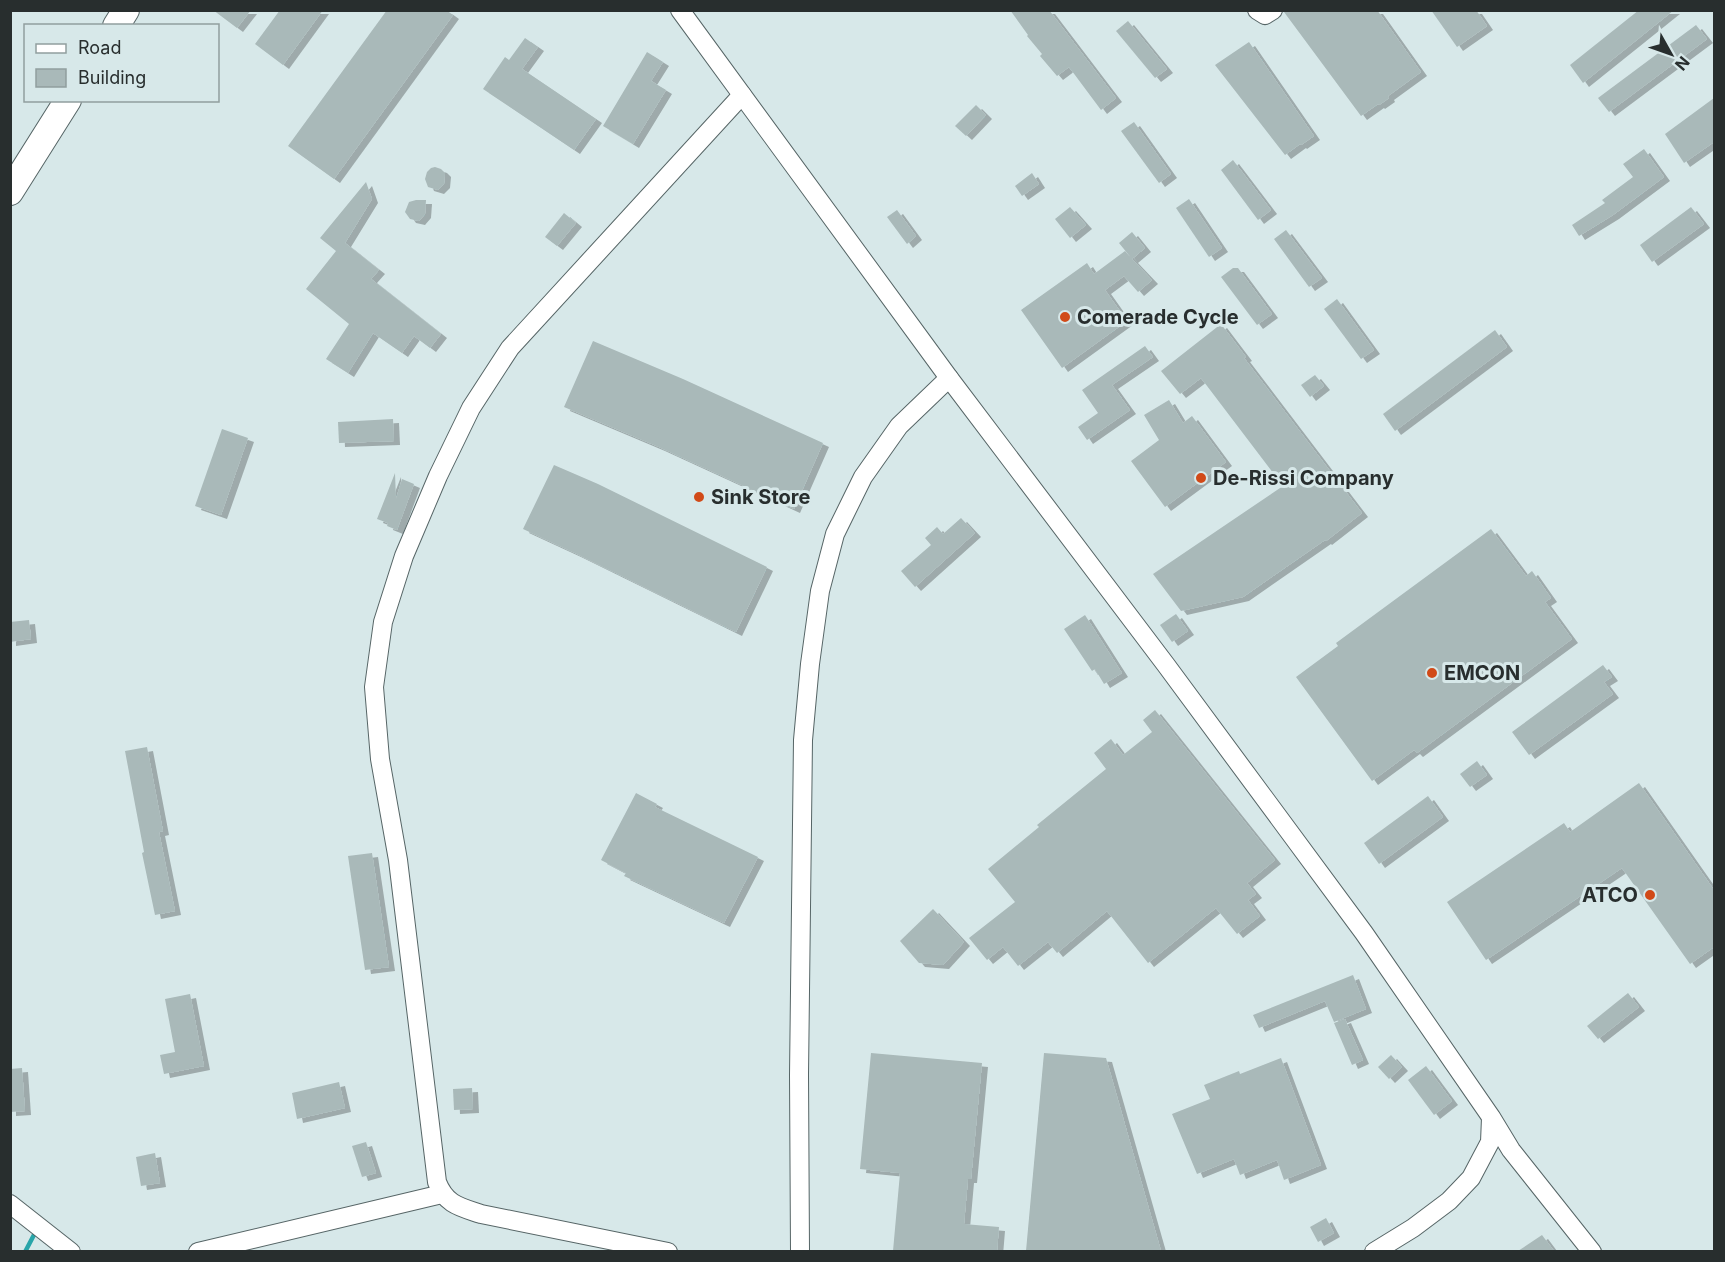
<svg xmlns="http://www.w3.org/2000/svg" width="1725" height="1262" font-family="Inter,sans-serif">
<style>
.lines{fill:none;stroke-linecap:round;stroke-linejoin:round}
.stream{stroke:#28a5a9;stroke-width:4.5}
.building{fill:#a9b9b9;filter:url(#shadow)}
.street-casing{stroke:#566566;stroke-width:20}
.secondary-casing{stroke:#566566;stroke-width:28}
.street{stroke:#fff;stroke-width:18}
.secondary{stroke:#fff;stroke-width:26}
.poi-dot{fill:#d14a18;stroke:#d7e8e9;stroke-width:2}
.labels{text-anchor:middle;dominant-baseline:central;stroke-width:6;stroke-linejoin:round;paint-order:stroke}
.poi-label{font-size:20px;font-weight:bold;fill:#282e2e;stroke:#d7e8e9;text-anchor:start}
</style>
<defs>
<filter id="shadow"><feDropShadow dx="6" dy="4" stdDeviation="0" flood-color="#0004"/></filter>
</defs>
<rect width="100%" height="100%" fill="#d7e8e9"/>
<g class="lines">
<path class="stream" d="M 25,1252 L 36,1231"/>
</g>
<g class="building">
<path d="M 213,10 L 251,10 L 237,28 Z"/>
<path d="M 280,10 L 323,10 L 283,65 L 255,44 Z"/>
<path d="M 387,10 L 446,10 L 453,15 L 334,179 L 288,146 Z"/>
<path d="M 1010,10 L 1049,10 L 1116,98 L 1101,110 L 1069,67 L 1057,76 L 1040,56 L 1042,54 L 1027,36 L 1028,35 Z"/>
<path d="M 1284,10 L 1377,10 L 1421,72 L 1388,96 L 1389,98 L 1379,105 L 1378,104 L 1361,116 L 1284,12 Z"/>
<path d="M 1431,10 L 1476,10 L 1487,26 L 1457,47 Z"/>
<path d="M 1639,10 L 1674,10 L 1583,83 L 1570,65 Z"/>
<path d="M 1128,21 L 1167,69 L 1155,78 L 1116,31 Z"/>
<path d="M 1696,25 L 1707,39 L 1609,112 L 1598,98 Z"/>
<path d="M 525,38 L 538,47 L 522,69 L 596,119 L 574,150 L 483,89 L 505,57 L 509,60 Z"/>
<path d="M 1249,42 L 1314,136 L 1301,145 L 1300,144 L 1285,155 L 1215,65 Z"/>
<path d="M 647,52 L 663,62 L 651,81 L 666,90 L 633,144 L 603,126 Z"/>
<path d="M 1714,98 L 1714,142 L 1684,163 L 1665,134 Z"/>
<path d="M 976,105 L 986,115 L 966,136 L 955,126 Z"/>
<path d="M 1134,122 L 1171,174 L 1159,183 L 1121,131 Z"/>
<path d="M 1644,149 L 1664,177 L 1613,215 L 1579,236 L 1572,225 L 1605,203 L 1602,200 L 1633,177 L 1623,164 Z"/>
<path d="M 1233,160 L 1271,210 L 1258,220 L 1221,170 Z"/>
<path d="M 435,167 L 441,169 L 445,173 L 444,184 L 438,190 L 428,187 L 425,179 L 427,172 L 431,168 Z"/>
<path d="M 1032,173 L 1039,184 L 1022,196 L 1015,186 Z"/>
<path d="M 366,182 L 372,199 L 345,243 L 379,270 L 371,279 L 441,334 L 430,348 L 414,336 L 402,353 L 373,333 L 348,373 L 326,359 L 349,324 L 306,289 L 336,251 L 320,238 Z"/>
<path d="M 1189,199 L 1222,248 L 1209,257 L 1176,208 Z"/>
<path d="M 416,200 L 426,200 L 425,214 L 419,221 L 410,219 L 405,212 L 409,202 Z"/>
<path d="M 1070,207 L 1086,225 L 1070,238 L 1055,219 Z"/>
<path d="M 1691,207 L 1704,224 L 1652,262 L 1640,245 Z"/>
<path d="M 897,210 L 916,236 L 907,244 L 887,217 Z"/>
<path d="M 564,213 L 576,223 L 557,246 L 545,237 Z"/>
<path d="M 1286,230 L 1322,278 L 1309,287 L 1274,239 Z"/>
<path d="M 1132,232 L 1145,248 L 1132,259 L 1152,280 L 1138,292 L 1124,276 L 1105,290 L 1127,321 L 1062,368 L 1021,310 L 1087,263 L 1094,274 L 1125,251 L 1132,259 L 1119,243 Z"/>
<path d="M 1233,268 L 1238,268 L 1272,314 L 1257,325 L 1221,277 Z"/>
<path d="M 1337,299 L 1374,350 L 1361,359 L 1324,309 Z"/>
<path d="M 1221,324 L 1246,357 L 1244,358 L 1362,513 L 1326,541 L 1325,540 L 1243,597 L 1181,611 L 1153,574 L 1283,486 L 1201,378 L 1180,394 L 1161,371 Z"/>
<path d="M 1495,330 L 1507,347 L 1395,431 L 1383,414 Z"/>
<path d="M 593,341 L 683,379 L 823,443 L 794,509 L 659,447 L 564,407 Z"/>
<path d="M 1145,346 L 1153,357 L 1112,385 L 1130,410 L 1087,440 L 1078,427 L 1098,413 L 1082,390 Z"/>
<path d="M 1315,375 L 1324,386 L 1310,397 L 1301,385 Z"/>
<path d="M 1169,400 L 1183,423 L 1192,416 L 1226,462 L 1165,507 L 1131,461 L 1159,440 L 1144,415 Z"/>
<path d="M 393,419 L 394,441 L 339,443 L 338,422 Z"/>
<path d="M 222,429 L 248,438 L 221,515 L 195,506 Z"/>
<path d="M 554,465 L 598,484 L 767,567 L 736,632 L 575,553 L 523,529 Z"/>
<path d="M 395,473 L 396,499 L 402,479 L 414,484 L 397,530 L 387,526 L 388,523 L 377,519 Z"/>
<path d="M 961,518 L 975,533 L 915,587 L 901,571 L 931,545 L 925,538 L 937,527 L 943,534 Z"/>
<path d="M 1491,529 L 1526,576 L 1532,571 L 1551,598 L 1545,602 L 1572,639 L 1417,753 L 1414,750 L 1372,781 L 1296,677 L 1338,646 L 1336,643 Z"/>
<path d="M 1176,614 L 1188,631 L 1172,642 L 1160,625 Z"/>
<path d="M 1085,615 L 1122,673 L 1104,684 L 1095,669 L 1092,671 L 1064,629 Z"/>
<path d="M 29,620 L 31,639 L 10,642 L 10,622 Z"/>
<path d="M 1603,665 L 1612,677 L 1604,682 L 1613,694 L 1529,755 L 1512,732 Z"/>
<path d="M 1155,710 L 1275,860 L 1247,883 L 1256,894 L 1248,900 L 1260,916 L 1237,934 L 1216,908 L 1148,963 L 1107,911 L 1057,953 L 1048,942 L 1018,966 L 1003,947 L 987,960 L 969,938 L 1015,902 L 988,869 L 1039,827 L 1037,825 L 1106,769 L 1094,753 L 1111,739 L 1123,755 L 1152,732 L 1143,720 Z"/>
<path d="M 147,747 L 163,831 L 159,832 L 175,911 L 155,915 L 142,853 L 144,852 L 125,751 Z"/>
<path d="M 1477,761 L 1487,775 L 1470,787 L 1460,774 Z"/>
<path d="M 1639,783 L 1714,890 L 1714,947 L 1690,964 L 1622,868 L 1486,960 L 1447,902 L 1564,823 L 1570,832 Z"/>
<path d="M 636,793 L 657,804 L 655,807 L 758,857 L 724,923 L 624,876 L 626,873 L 601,860 Z"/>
<path d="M 1428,796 L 1443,817 L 1379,864 L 1364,843 Z"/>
<path d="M 372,853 L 389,967 L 365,970 L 348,856 Z"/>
<path d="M 933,909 L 964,942 L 943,965 L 919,963 L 900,941 Z"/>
<path d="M 1353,975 L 1366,1009 L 1334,1022 L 1325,1001 L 1259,1028 L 1253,1015 Z"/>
<path d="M 1628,993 L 1639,1007 L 1598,1039 L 1587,1026 Z"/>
<path d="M 190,994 L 204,1066 L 164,1074 L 160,1055 L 175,1052 L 165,999 Z"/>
<path d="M 1345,1019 L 1363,1060 L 1352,1065 L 1334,1023 Z"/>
<path d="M 871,1053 L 982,1063 L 971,1179 L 968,1179 L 964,1224 L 999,1227 L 997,1251 L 893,1251 L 900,1173 L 860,1169 Z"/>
<path d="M 1044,1053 L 1106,1058 L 1161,1251 L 1026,1251 Z"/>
<path d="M 1391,1055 L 1402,1067 L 1389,1079 L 1378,1067 Z"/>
<path d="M 1281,1058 L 1321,1165 L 1284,1180 L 1277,1160 L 1240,1175 L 1234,1159 L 1197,1174 L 1172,1114 L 1210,1099 L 1204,1085 L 1239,1071 L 1240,1074 Z"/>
<path d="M 1426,1066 L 1452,1101 L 1434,1115 L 1408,1080 Z"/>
<path d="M 22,1068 L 25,1111 L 10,1112 L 10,1069 Z"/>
<path d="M 339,1082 L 345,1108 L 297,1119 L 292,1093 Z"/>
<path d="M 472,1088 L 473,1109 L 454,1110 L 453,1089 Z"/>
<path d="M 366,1142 L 376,1173 L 362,1177 L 352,1146 Z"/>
<path d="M 155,1153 L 160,1183 L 141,1186 L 136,1157 Z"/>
<path d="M 1326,1218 L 1334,1233 L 1318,1242 L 1310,1227 Z"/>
<path d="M 1542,1235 L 1554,1251 L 1518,1251 Z"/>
</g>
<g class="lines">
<defs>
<g id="street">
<path d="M 680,10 L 949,378 L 1166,665 L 1364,933 L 1491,1117 L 1511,1150 L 1592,1252"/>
<path d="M 1257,10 L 1265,15 L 1273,10"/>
<path d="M 10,1204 L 71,1252"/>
<path d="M 198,1252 L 442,1194"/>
<path d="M 668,1252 L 481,1214 C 460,1207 446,1205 437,1182 L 398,860 L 380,759 L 374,687 L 383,622 L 404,556 L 438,476 L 471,408 L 510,348 L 742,95"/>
<path d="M 800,1252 L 799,1075 L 803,740 L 810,664 L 820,591 L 835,534 L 863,477 L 899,426 L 949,378"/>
<path d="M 1374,1252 L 1413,1228 L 1449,1201 L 1471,1178 L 1490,1142 L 1491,1118"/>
</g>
<g id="secondary">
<path d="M 116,26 L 126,10"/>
<path d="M 10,192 L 68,100"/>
</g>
</defs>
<use href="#street" class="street-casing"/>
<use href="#secondary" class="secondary-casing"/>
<use href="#street" class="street"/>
<use href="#secondary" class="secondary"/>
</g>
<g class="poi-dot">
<circle cx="1065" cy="317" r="6"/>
<circle cx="1201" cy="478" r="6"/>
<circle cx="699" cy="497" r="6"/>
<circle cx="1432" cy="673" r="6"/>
<circle cx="1650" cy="895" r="6"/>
</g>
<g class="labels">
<g class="poi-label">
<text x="1077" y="317">Comerade Cycle</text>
<text x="1213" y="478">De-Rissi Company</text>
<text x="711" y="497">Sink Store</text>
<text x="1444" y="673">EMCON</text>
<text x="1638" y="895" text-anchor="end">ATCO</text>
</g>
</g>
<rect width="1725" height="1262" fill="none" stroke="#282e2e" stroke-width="24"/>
<rect x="24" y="24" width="195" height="78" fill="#d7e8e9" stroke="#919e9e" stroke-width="1.5"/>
<rect x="36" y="44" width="30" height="9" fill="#ffffff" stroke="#919e9e" stroke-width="1.5"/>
<text x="78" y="54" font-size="18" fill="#282e2e">Road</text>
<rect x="36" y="69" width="30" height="18" fill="#a9b9b9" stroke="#919e9e" stroke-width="1.5"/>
<text x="78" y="84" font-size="18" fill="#282e2e">Building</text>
<g transform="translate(1671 54) rotate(130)" stroke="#d7e8e9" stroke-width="4.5" paint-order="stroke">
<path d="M0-4.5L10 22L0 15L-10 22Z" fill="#282e2e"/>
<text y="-9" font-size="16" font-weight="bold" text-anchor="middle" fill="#282e2e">N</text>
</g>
</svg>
